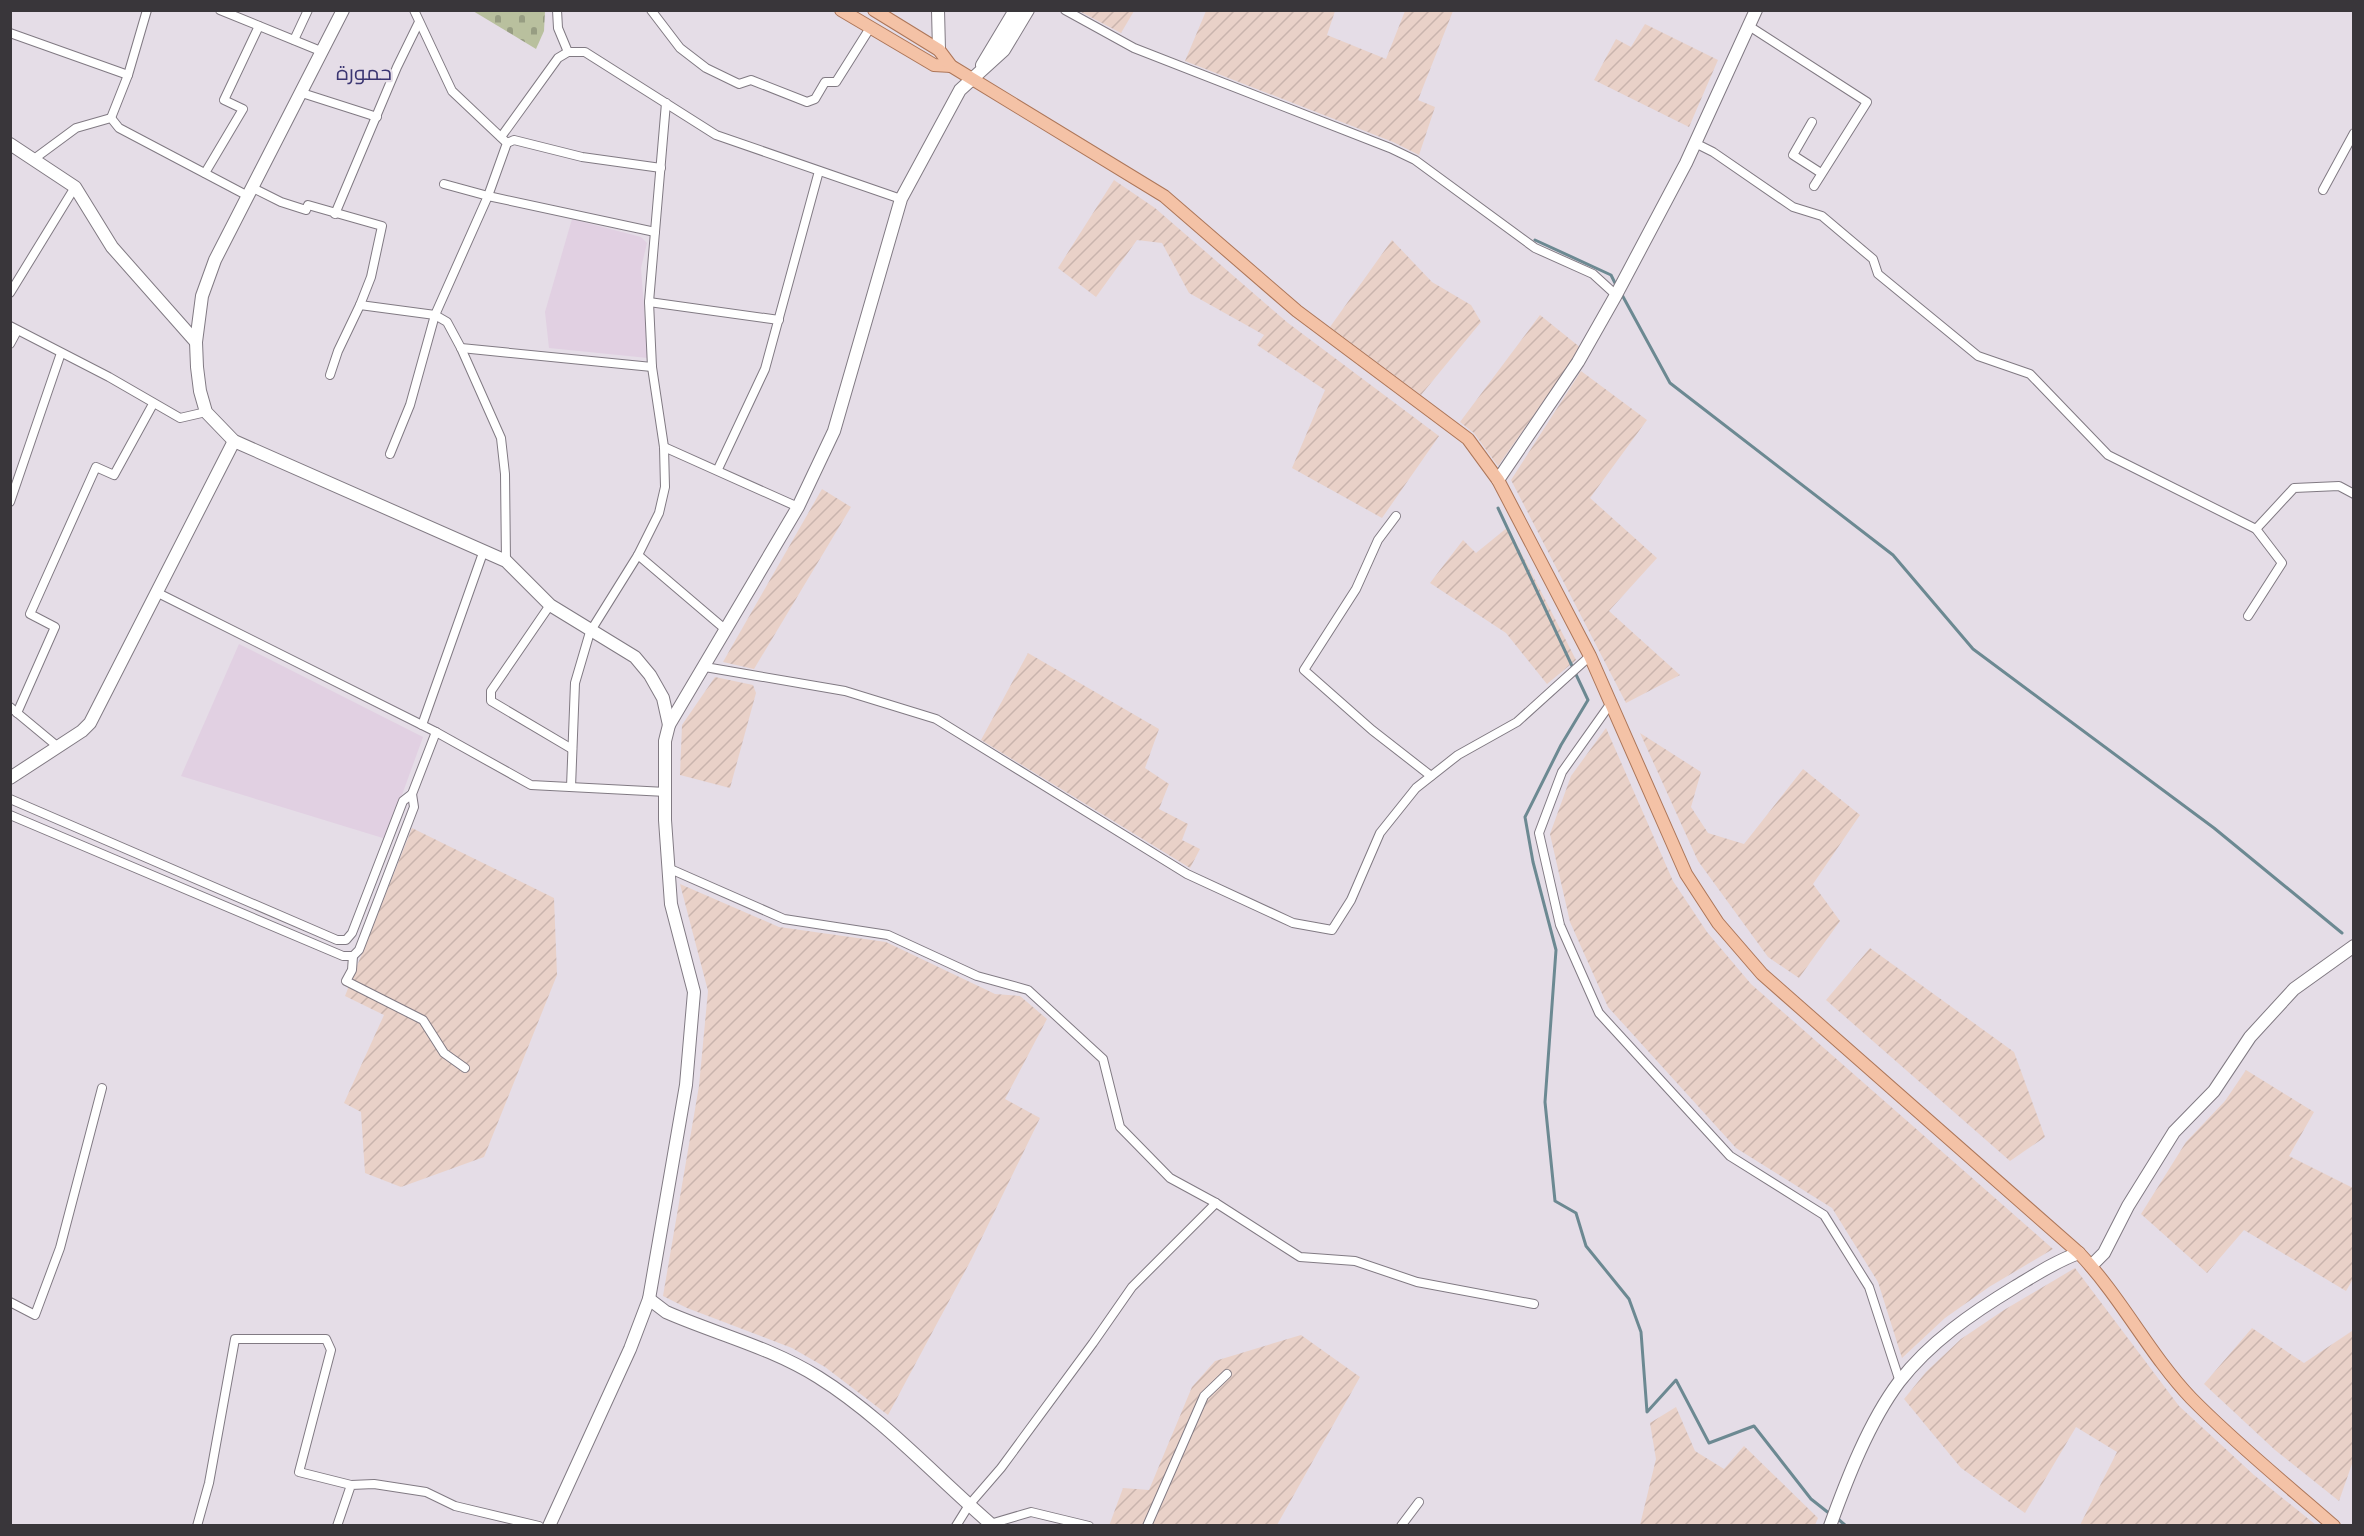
<svg xmlns="http://www.w3.org/2000/svg" width="2364" height="1536" font-family="Mulish,Cairo,sans-serif">
<style>
.industrial{fill:url(#industrial-furrows)}
.education{fill:#e1d0e2}
.cemetery{fill:url(#cemetery-stones)}
.lines{fill:none;stroke-linecap:round;stroke-linejoin:round}
.stream{stroke:#6c8992;stroke-width:3}
.street-casing{stroke:#817a83;stroke-width:10}
.secondary-casing{stroke:#817a83;stroke-width:14}
.primary-casing{stroke:#ad7659;stroke-width:14}
.street{stroke:#fff;stroke-width:8}
.secondary{stroke:#fff;stroke-width:12}
.primary{stroke:#f4c2a6;stroke-width:12}
.labels{text-anchor:middle;dominant-baseline:central;stroke-width:4.5;stroke-linejoin:round;paint-order:stroke}
.quarter-label{font-size:21px;fill:#3a3571;stroke:#e5dde7}
</style>
<defs>
<pattern id="industrial-furrows" width="10" height="10" patternUnits="userSpaceOnUse" patternTransform="scale(1.5)"><rect width="10" height="10" fill="#e9d1c8"/><path d="M-1 1l2-2M0 10L10 0M9 11l2-2" fill="none" stroke="#c9b4ad"/></pattern>
<pattern id="cemetery-stones" width="16" height="16" patternUnits="userSpaceOnUse" patternTransform="scale(1.5)"><rect width="16" height="16" fill="#b9c09e"/><path d="M2 7V4a2 2 0 0 1 4 0v3zM10 15v-3a2 2 0 0 1 4 0v3z" fill="#979d82"/></pattern>
</defs>
<rect width="100%" height="100%" fill="#e5dde7"/>
<g class="industrial">
<path d="M 1079,11 L 1134,11 L 1121,33 Z"/>
<path d="M 1206,11 L 1335,11 L 1327,35 L 1386,59 L 1405,11 L 1453,11 L 1418,100 L 1435,107 L 1419,155 L 1393,142 L 1185,61 Z"/>
<path d="M 1645,24 L 1718,60 L 1689,127 L 1594,80 L 1616,39 L 1631,47 Z"/>
<path d="M 1114,180 L 1155,208 L 1288,323 L 1439,436 L 1382,518 L 1292,468 L 1325,390 L 1257,345 L 1264,335 L 1189,293 L 1162,243 L 1137,240 L 1096,297 L 1058,268 Z"/>
<path d="M 1392,240 L 1432,282 L 1471,305 L 1481,322 L 1421,395 L 1330,327 Z"/>
<path d="M 1540,315 L 1581,348 L 1498,466 L 1474,433 L 1460,422 Z"/>
<path d="M 1581,371 L 1647,420 L 1590,498 L 1657,558 L 1609,611 L 1680,675 L 1626,703 L 1511,480 Z"/>
<path d="M 822,489 L 851,507 L 754,669 L 723,662 Z"/>
<path d="M 1508,527 L 1576,660 L 1547,684 L 1506,633 L 1430,583 L 1463,540 L 1476,553 Z"/>
<path d="M 1028,653 L 1159,729 L 1145,768 L 1169,784 L 1159,809 L 1188,824 L 1182,840 L 1200,849 L 1190,868 L 981,740 Z"/>
<path d="M 715,677 L 753,685 L 756,693 L 730,788 L 680,775 L 682,725 Z"/>
<path d="M 1606,728 L 1673,881 L 1707,932 L 1751,984 L 2053,1249 L 1989,1287 L 1945,1318 L 1902,1358 L 1878,1282 L 1832,1208 L 1736,1148 L 1608,1007 L 1570,922 L 1550,834 L 1571,776 Z"/>
<path d="M 1640,733 L 1701,772 L 1691,807 L 1708,833 L 1744,844 L 1803,769 L 1860,815 L 1813,884 L 1840,921 L 1799,978 L 1768,957 L 1698,861 Z"/>
<path d="M 412,828 L 554,898 L 557,975 L 484,1157 L 401,1187 L 365,1173 L 361,1112 L 344,1103 L 384,1015 L 345,996 Z"/>
<path d="M 680,884 L 779,927 L 886,942 L 995,994 L 1020,996 L 1047,1019 L 1005,1099 L 1040,1118 L 971,1260 L 888,1415 L 825,1367 L 792,1348 L 687,1308 L 663,1296 L 699,1086 L 708,991 Z"/>
<path d="M 1870,948 L 2014,1052 L 2045,1137 L 2010,1161 L 1826,1000 Z"/>
<path d="M 2246,1070 L 2314,1112 L 2289,1156 L 2353,1188 L 2353,1279 L 2346,1291 L 2244,1230 L 2207,1273 L 2141,1214 L 2186,1142 L 2225,1101 Z"/>
<path d="M 2075,1268 L 2179,1406 L 2254,1475 L 2316,1525 L 2080,1525 L 2117,1452 L 2076,1427 L 2025,1513 L 1961,1468 L 1904,1399 L 1926,1372 L 1961,1339 L 2004,1310 Z"/>
<path d="M 2252,1328 L 2304,1363 L 2352,1331 L 2353,1332 L 2353,1461 L 2339,1501 L 2275,1450 L 2204,1384 Z"/>
<path d="M 1301,1335 L 1360,1377 L 1277,1525 L 1109,1526 L 1123,1488 L 1149,1490 L 1192,1387 L 1215,1361 Z"/>
<path d="M 1676,1407 L 1695,1451 L 1724,1469 L 1744,1446 L 1818,1518 L 1815,1525 L 1640,1525 L 1656,1459 L 1650,1423 Z"/>
</g>
<g class="education">
<path d="M 572,219 L 641,237 L 647,243 L 641,268 L 648,358 L 549,348 L 545,312 Z"/>
<path d="M 239,644 L 423,737 L 386,839 L 181,776 Z"/>
</g>
<path class="cemetery" d="M 473,11 L 545,11 L 544,31 L 536,49 Z"/>
<g class="lines">
<g class="stream">
<path d="M 1535,240 L 1611,275 L 1617,287"/>
<path d="M 1621,293 L 1670,383 L 1893,555 L 1973,649 L 2214,828 L 2342,933"/>
<path d="M 1498,508 L 1588,700 L 1561,745 L 1525,817 L 1533,862 L 1556,950 L 1545,1102 L 1555,1201 L 1576,1213 L 1586,1246 L 1629,1299 L 1641,1332 L 1647,1412 L 1676,1380 L 1709,1443 L 1754,1426 L 1811,1499 L 1830,1514"/>
<path d="M 1838,1519 L 1846,1526"/>
</g>
<defs>
<g id="street">
<path d="M 220,10 L 323,52"/>
<path d="M 414,10 L 452,91 L 507,143 L 488,196 L 435,315 L 447,322 L 461,348 L 501,438 L 505,474 L 506,561"/>
<path d="M 557,10 L 558,28 L 568,52"/>
<path d="M 651,10 L 680,48 L 706,68 L 739,84 L 751,80 L 807,102 L 815,99 L 825,82 L 836,82 L 870,28"/>
<path d="M 1065,10 L 1134,48 L 1390,148 L 1415,160 L 1535,248 L 1593,274 L 1616,295"/>
<path d="M 1749,26 L 1867,102 L 1814,186"/>
<path d="M 10,33 L 128,75"/>
<path d="M 294,40 L 308,10"/>
<path d="M 302,93 L 377,117"/>
<path d="M 111,118 L 128,75 L 147,10"/>
<path d="M 1812,122 L 1793,155 L 1821,173"/>
<path d="M 501,137 L 558,58 L 568,52 L 585,52 L 716,135 L 901,199"/>
<path d="M 507,143 L 514,140 L 582,157 L 661,168"/>
<path d="M 1695,143 L 1713,152 L 1793,207 L 1822,216 L 1873,259 L 1878,274 L 1978,356 L 2030,374 L 2108,455 L 2256,529"/>
<path d="M 34,159 L 76,128 L 111,118 L 119,128 L 248,196"/>
<path d="M 205,173 L 243,109 L 224,100 L 259,26"/>
<path d="M 444,184 L 488,196 L 655,232"/>
<path d="M 253,188 L 281,202 L 306,210 L 308,205 L 382,226 L 371,277 L 360,305 L 435,315 L 410,405 L 390,454"/>
<path d="M 2323,190 L 2354,133"/>
<path d="M 335,214 L 397,67 L 419,22"/>
<path d="M 10,293 L 75,187"/>
<path d="M 649,302 L 779,320"/>
<path d="M 10,326 L 109,377 L 180,418 L 206,412"/>
<path d="M 10,344 L 17,331"/>
<path d="M 461,348 L 652,367"/>
<path d="M 330,375 L 338,351 L 360,305"/>
<path d="M 664,447 L 798,507"/>
<path d="M 718,469 L 765,369 L 819,171"/>
<path d="M 10,502 L 61,353"/>
<path d="M 1396,516 L 1378,540 L 1356,589 L 1304,670 L 1372,730 L 1431,776"/>
<path d="M 638,555 L 726,630"/>
<path d="M 158,593 L 436,732 L 531,785 L 666,792"/>
<path d="M 550,605 L 491,691 L 491,701 L 572,749"/>
<path d="M 2248,616 L 2282,563 L 2256,529 L 2294,488 L 2339,486 L 2354,494"/>
<path d="M 705,667 L 845,691 L 936,719 L 1187,874 L 1293,923 L 1332,930 L 1351,900 L 1380,833 L 1416,788 L 1458,755 L 1517,722 L 1590,656"/>
<path d="M 1611,703 L 1562,772 L 1539,833 L 1560,925 L 1599,1013 L 1730,1156 L 1824,1215 L 1869,1287 L 1900,1382"/>
<path d="M 10,707 L 57,746"/>
<path d="M 17,713 L 55,627 L 30,614 L 96,467 L 114,475 L 153,404"/>
<path d="M 422,725 L 484,550"/>
<path d="M 571,787 L 575,683 L 590,632 L 638,555 L 659,513 L 665,487 L 664,447 L 652,367 L 649,302 L 666,103"/>
<path d="M 10,799 L 337,940 L 346,940 L 352,933 L 403,801 L 412,794 L 436,732"/>
<path d="M 10,815 L 343,956 L 353,956 L 359,950 L 414,807 L 412,794"/>
<path d="M 668,868 L 784,919 L 888,935 L 977,976 L 1028,990 L 1103,1059 L 1120,1127 L 1170,1178 L 1216,1203 L 1300,1257 L 1355,1261 L 1417,1282 L 1534,1304"/>
<path d="M 353,956 L 352,970 L 346,981 L 423,1020 L 444,1053 L 465,1068"/>
<path d="M 10,1302 L 35,1315 L 60,1248 L 102,1088"/>
<path d="M 990,1524 L 1031,1512 L 1089,1526"/>
<path d="M 197,1526 L 209,1483 L 235,1339 L 326,1339 L 331,1350 L 299,1472 L 351,1485"/>
<path d="M 337,1526 L 351,1485 L 374,1484 L 426,1492 L 455,1506 L 539,1526"/>
<path d="M 956,1526 L 969,1505 L 1001,1468 L 1093,1343 L 1132,1287 L 1216,1203"/>
<path d="M 1147,1526 L 1204,1396 L 1227,1374"/>
<path d="M 1401,1526 L 1419,1502"/>
</g>
<g id="secondary">
<path d="M 343,10 L 215,260 L 202,296 L 196,342 L 197,367 L 200,391 L 206,412 L 234,441 L 506,561 L 550,605 L 635,657 L 650,675 L 663,698 L 669,725"/>
<path d="M 938,10 L 939,50"/>
<path d="M 982,65 L 1015,10"/>
<path d="M 10,144 L 75,187 L 112,247 L 196,342"/>
<path d="M 1498,480 L 1578,362 L 1616,295 L 1686,163 L 1756,10"/>
<path d="M 10,778 L 82,731 L 90,723 L 234,441"/>
<path d="M 2091,1266 L 2104,1253 L 2128,1206 L 2174,1132 L 2214,1091 L 2250,1037 L 2294,989 L 2354,946"/>
<path d="M 649,1299 L 666,1312 C 716,1334 770,1347 818,1377 C 882,1417 935,1476 993,1526"/>
<path d="M 549,1526 L 630,1349 L 649,1299 L 686,1085 L 694,992 L 671,904 L 665,820 L 665,741 L 669,725 L 798,507 L 834,431 L 901,199 L 960,90 L 1004,50 L 1028,10"/>
<path d="M 1830,1526 C 1847,1479 1869,1422 1899,1382 C 1930,1342 1972,1313 2015,1287 C 2035,1275 2056,1261 2079,1253"/>
</g>
<g id="primary">
<path d="M 841,10 L 934,65 L 951,66"/>
<path d="M 874,10 L 939,50 L 951,66 L 1164,196 L 1297,311 L 1468,439 L 1498,480 L 1590,656 L 1686,874 L 1718,923 L 1762,974 L 2079,1253 C 2121,1297 2150,1355 2191,1398 C 2235,1443 2286,1484 2334,1526"/>
</g>
</defs>
<use href="#street" class="street-casing"/>
<use href="#secondary" class="secondary-casing"/>
<use href="#primary" class="primary-casing"/>
<use href="#street" class="street"/>
<use href="#secondary" class="secondary"/>
<use href="#primary" class="primary"/>
</g>
<g class="labels">
<g class="quarter-label">
<text x="364" y="72">حمورة</text>
</g>
</g>
<rect width="2364" height="1536" fill="none" stroke="#39363a" stroke-width="24"/>
</svg>
